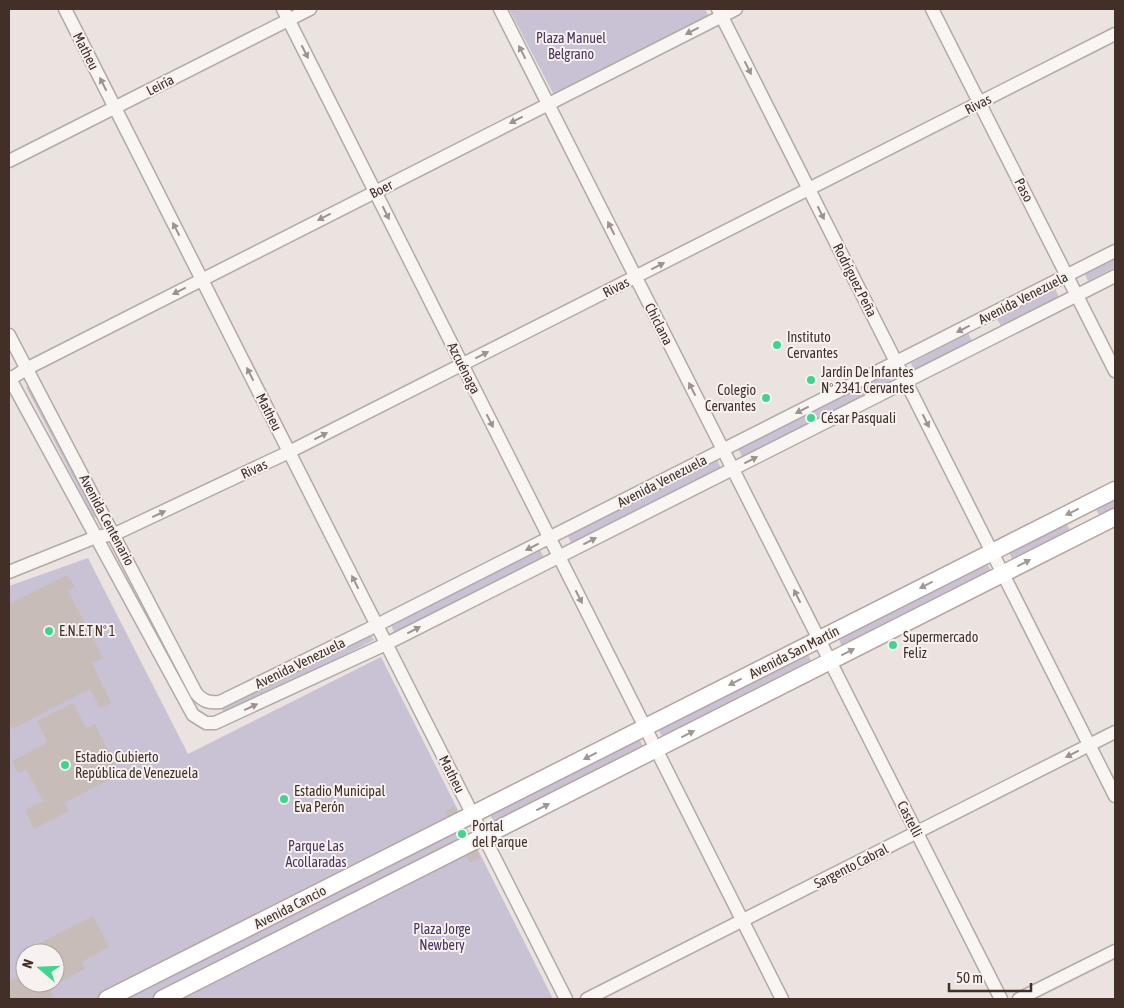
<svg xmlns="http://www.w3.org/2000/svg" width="1124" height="1008" font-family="'Asap Condensed',sans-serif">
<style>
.green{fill:#c9c1d4;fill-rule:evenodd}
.building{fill:#c7bcb7}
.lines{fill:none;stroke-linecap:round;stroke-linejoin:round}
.minor-casing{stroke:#b4aaa5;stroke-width:15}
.major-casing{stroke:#b6a59f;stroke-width:19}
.minor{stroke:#f8f5f3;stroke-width:12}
.major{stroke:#fff;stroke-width:16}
.oneway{fill:#9d928e}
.oneway2{fill:#a09894}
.poi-dot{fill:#3ed68e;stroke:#f7f2f0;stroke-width:2}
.labels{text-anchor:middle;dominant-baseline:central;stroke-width:4;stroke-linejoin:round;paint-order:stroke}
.park-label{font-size:14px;fill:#49345f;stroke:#f7f2f0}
.street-label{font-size:14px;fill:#423028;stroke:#f7f2f0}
.poi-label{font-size:14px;fill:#423028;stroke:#f7f2f0;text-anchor:start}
</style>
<rect width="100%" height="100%" fill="#eae3e0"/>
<g class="green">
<path d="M 509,9 L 705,9 L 710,19 L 555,97 Z"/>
<path d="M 1115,256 L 1115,267 L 1088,281 L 1084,272 Z"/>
<path d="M 1055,289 L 1060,299 L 1002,328 L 997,319 Z"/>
<path d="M 968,333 L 973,343 L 915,372 L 911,363 Z"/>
<path d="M 887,373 L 891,382 L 743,458 L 738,449 Z"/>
<path d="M 29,386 L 97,516 L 94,518 L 26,387 Z"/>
<path d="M 716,458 L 721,468 L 572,544 L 567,535 Z"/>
<path d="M 1115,497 L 1115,509 L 1100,517 L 1095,508 Z"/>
<path d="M 1066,523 L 1071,532 L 1013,561 L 1009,552 Z"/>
<path d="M 539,548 L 544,558 L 395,634 L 391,625 Z"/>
<path d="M 88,558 L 188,754 L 381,657 L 553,999 L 9,999 L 9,586 ZM 25,953 L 55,953 L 55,983 L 25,983 Z"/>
<path d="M 986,561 L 991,571 L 842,647 L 838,637 Z"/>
<path d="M 146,608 L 198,709 L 195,710 L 143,610 Z"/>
<path d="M 369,631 L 374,640 L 225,716 L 221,707 Z"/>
<path d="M 807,653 L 812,662 L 663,738 L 658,729 Z"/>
<path d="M 639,739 L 644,748 L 495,824 L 490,815 Z"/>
</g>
<g class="building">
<path d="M 67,575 L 75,587 L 68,591 L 103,658 L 92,663 L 111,703 L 100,708 L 90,689 L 12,729 L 9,721 L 9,604 Z"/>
<path d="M 73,703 L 86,728 L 95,724 L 120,774 L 64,803 L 69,811 L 34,829 L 25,810 L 43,801 L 26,769 L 18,773 L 12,761 L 48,742 L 37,721 Z"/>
<path d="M 454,806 L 480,858 L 470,863 L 445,811 Z"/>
<path d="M 93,916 L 109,947 L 81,962 L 85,969 L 50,987 L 53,996 L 46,999 L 9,999 L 9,982 L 25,974 L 25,983 L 55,983 L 55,953 L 28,953 L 26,950 Z"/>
</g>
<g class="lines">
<defs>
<g id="minor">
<path d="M 65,9 L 566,999"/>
<path d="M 283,9 L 782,999"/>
<path d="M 500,9 L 1001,999"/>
<path d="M 718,9 L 1115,796"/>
<path d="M 932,9 L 1115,371"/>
<path d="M 9,161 L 310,9"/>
<path d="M 9,335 L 196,693 C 203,702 210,703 220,702 L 377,625 L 1115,251"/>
<path d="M 9,377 L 193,715 L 206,723 L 215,723 L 386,644 L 1115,276"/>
<path d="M 9,380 L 26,369 L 736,9"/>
<path d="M 9,572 L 96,537 L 115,534 L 289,452 L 1115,34"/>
<path d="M 587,999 L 1115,732"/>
<path d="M 1019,999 L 1115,951"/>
</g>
<g id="major">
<path d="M 107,999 L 1115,490"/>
<path d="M 162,999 L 1115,517"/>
</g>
</defs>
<use href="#minor" class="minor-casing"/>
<use href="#major" class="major-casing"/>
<use href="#minor" class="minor"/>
<use href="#major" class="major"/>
</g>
<defs><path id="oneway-solid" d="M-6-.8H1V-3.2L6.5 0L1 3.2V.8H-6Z" transform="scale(1.25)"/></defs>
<g class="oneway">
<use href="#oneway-solid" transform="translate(692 31) rotate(153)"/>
<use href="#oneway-solid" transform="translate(305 52) rotate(63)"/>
<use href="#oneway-solid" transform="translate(522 52) rotate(-117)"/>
<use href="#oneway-solid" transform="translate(748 68) rotate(63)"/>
<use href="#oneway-solid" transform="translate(103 84) rotate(-117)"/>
<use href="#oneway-solid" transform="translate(516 120) rotate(153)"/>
<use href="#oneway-solid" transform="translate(386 213) rotate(63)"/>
<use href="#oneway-solid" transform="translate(821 213) rotate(63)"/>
<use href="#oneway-solid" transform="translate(324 217) rotate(153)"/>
<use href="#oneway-solid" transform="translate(611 228) rotate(-117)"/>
<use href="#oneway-solid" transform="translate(176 229) rotate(-117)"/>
<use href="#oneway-solid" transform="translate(658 266) rotate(-27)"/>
<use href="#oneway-solid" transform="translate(179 291) rotate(153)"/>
<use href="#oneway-solid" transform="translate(963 329) rotate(153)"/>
<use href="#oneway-solid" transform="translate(482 355) rotate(-27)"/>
<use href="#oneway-solid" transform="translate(250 374) rotate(-117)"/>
<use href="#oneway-solid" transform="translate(692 389) rotate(-117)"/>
<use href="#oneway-solid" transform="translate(802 410) rotate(153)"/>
<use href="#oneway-solid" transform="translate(490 421) rotate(63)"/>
<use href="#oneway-solid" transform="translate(926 421) rotate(63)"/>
<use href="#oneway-solid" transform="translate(321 436) rotate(-27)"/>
<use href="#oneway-solid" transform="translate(751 460) rotate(-27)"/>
<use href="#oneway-solid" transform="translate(159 514) rotate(-25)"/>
<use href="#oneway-solid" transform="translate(590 541) rotate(-27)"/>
<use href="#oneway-solid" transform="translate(532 547) rotate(153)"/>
<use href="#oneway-solid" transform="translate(355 582) rotate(-117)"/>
<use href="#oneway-solid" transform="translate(797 596) rotate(-117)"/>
<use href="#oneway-solid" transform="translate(579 597) rotate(63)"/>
<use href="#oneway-solid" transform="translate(414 630) rotate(-27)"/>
<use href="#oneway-solid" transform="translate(251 707) rotate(-25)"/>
<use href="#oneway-solid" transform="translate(1072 754) rotate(153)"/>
</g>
<g class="oneway2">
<use href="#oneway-solid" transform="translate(1072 512) rotate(154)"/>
<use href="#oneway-solid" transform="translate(1024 563) rotate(-27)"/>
<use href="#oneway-solid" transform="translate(926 585) rotate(153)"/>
<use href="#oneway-solid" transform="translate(848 652) rotate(-27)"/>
<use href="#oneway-solid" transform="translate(735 682) rotate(153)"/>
<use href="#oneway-solid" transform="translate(688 734) rotate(-27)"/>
<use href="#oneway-solid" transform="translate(590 756) rotate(153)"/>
<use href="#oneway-solid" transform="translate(543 807) rotate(-27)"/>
</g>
<g class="poi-dot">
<circle cx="777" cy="345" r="5"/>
<circle cx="811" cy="380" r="5"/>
<circle cx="766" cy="398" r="5"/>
<circle cx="811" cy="418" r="5"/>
<circle cx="49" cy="631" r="5"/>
<circle cx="893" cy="645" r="5"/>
<circle cx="65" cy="765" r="5"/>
<circle cx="284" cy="799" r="5"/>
<circle cx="462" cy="834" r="5"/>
</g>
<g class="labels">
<g class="park-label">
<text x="571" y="38">Plaza Manuel<tspan x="571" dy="16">Belgrano</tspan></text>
<text x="316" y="846">Parque Las<tspan x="316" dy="16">Acollaradas</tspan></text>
<text x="442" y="929">Plaza Jorge<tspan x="442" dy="16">Newbery</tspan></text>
</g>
<g class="street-label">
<text transform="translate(86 51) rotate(63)">Matheu</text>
<text transform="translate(160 85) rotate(-27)">Leiría</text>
<text transform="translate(978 104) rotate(-27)">Rivas</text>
<text transform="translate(381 189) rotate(-27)">Boer</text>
<text transform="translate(1024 190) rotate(63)">Paso</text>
<text transform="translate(855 280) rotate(63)">Rodríguez Peña</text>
<text transform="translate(616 287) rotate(-27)">Rivas</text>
<text transform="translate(1023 298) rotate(-27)">Avenida Venezuela</text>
<text transform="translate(659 324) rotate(63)">Chiclana</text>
<text transform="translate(464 368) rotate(63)">Azcuénaga</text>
<text transform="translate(269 412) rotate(63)">Matheu</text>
<text transform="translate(254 469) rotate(-25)">Rivas</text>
<text transform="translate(662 481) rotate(-27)">Avenida Venezuela</text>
<text transform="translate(107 520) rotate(62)">Avenida Centenario</text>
<text transform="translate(794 652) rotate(-27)">Avenida San Martín</text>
<text transform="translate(300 663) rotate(-26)">Avenida Venezuela</text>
<text transform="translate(452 774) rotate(63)">Matheu</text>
<text transform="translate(910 819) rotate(63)">Castelli</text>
<text transform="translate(851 866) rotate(-27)">Sargento Cabral</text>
<text transform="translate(290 907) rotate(-27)">Avenida Cancio</text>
</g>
<g class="poi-label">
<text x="787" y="337">Instituto<tspan x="787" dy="16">Cervantes</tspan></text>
<text x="821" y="372">Jardín De Infantes<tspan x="821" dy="16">Nº 2341 Cervantes</tspan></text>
<text x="756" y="390" text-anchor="end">Colegio<tspan x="756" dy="16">Cervantes</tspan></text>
<text x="821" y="418">César Pasquali</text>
<text x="59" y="631">E.N.E.T N° 1</text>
<text x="903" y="637">Supermercado<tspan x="903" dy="16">Feliz</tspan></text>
<text x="75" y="757">Estadio Cubierto<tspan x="75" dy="16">República de Venezuela</tspan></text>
<text x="294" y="791">Estadio Municipal<tspan x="294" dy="16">Eva Perón</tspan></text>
<text x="472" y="826">Portal<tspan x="472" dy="16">del Parque</tspan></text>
</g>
</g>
<rect width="1124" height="1008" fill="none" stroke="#423028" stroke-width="20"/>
<g transform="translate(40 968) rotate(289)"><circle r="24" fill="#f7f2f0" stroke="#afa4a0"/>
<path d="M0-4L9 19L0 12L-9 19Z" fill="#3ed68e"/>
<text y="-8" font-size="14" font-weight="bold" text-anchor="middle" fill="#423028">N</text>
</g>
<path d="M949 983v8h82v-8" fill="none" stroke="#423028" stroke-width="2.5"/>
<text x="956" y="983" font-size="15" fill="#423028" stroke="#f7f2f0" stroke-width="4" paint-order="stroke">50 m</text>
</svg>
